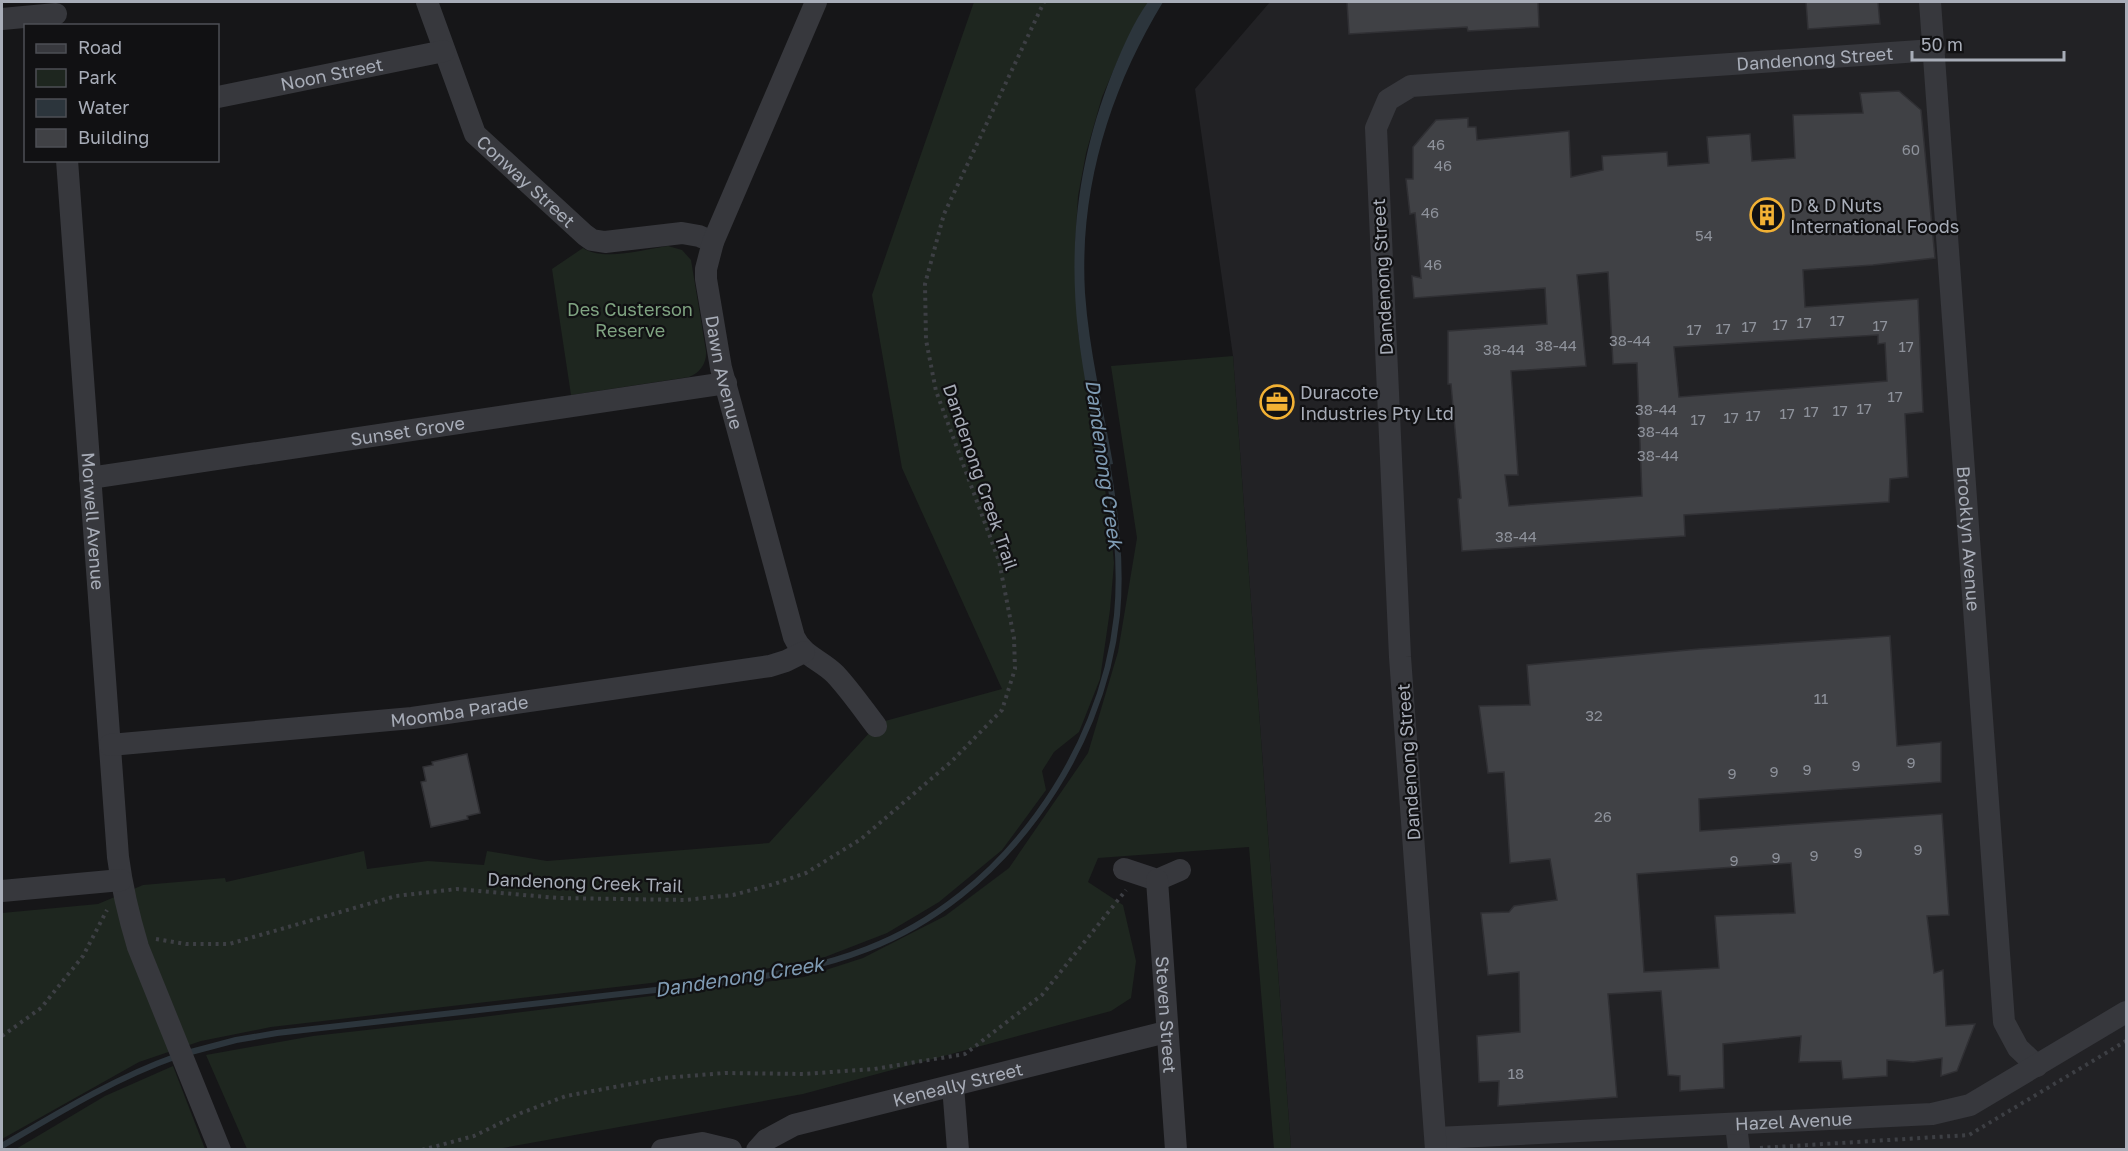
<svg xmlns="http://www.w3.org/2000/svg" width="2128" height="1151" font-family="'Golos Text',sans-serif">
<style>
.built{fill:#222225}
.green{fill:#1e261f}
.water{fill:#2c353c}
.lines{fill:none;stroke-linecap:round;stroke-linejoin:round}
.stream{stroke:#2c353c;stroke-width:6}
.building{fill:#404145;stroke:#303034;stroke-width:1.5;fill-rule:evenodd}
.path{stroke:#3d3f44;stroke-width:4;stroke-dasharray:3 4.5;stroke-linecap:butt}
.minor{stroke:#37383d;stroke-width:22}
.labels{text-anchor:middle;dominant-baseline:central;stroke-width:4.5;stroke-linejoin:round;paint-order:stroke}
.number-label{font-size:15px;fill:#8e929b}
.street-label{font-size:18px;fill:#a8adb8;stroke:#111113}
.poi-label{font-size:18px;fill:#a8adb8;stroke:#111113;text-anchor:start}
.park-label{font-size:18px;fill:#7fa381;stroke:#111113}
.water-label{font-size:20px;font-style:italic;fill:#7f9bb3;stroke:#111113}
</style>
<rect width="100%" height="100%" fill="#161618"/>
<path class="built" d="M 1270,2 L 2126,2 L 2126,1149 L 1291,1149 L 1233,356 L 1195,89 Z"/>
<g class="green">
<path d="M 974,2 L 1148,2 L 1120,55 L 1102,97 L 1086,153 L 1078,196 L 1075,246 L 1078,332 L 1109,513 L 1114,563 L 1110,610 L 1100,679 L 1079,732 L 1054,752 L 1042,771 L 1046,790 L 1002,850 L 939,902 L 887,933 L 825,957 L 755,971 L 271,1027 L 201,1041 L 139,1062 L 2,1139 L 2,913 L 98,904 L 143,885 L 225,878 L 226,882 L 364,851 L 367,869 L 428,861 L 484,865 L 487,851 L 547,861 L 769,843 L 871,731 L 885,721 L 1002,689 L 902,468 L 872,295 Z"/>
<path d="M 668,246 L 682,250 L 691,260 L 706,351 C 707,363 700,373 689,377 L 571,395 L 552,269 L 583,248 C 604,262 644,249 668,246 Z"/>
<path d="M 1233,356 L 1291,1149 L 1274,1149 L 1249,847 L 1098,858 L 1088,882 L 1123,905 L 1136,961 L 1131,998 L 1111,1011 L 803,1094 L 497,1149 L 247,1149 L 206,1055 L 313,1036 L 474,1018 L 804,977 L 863,958 L 945,916 L 1009,868 L 1088,753 L 1118,652 L 1137,538 L 1111,366 Z"/>
<path d="M 173,1066 L 205,1149 L 16,1149 L 105,1096 Z"/>
</g>
<path class="water" d="M 1148,2 L 1163,2 C 1110,89 1079,189 1085,293 C 1089,350 1103,407 1113,464 L 1101,466 C 1093,421 1083,376 1078,331 C 1068,240 1079,156 1113,71 C 1123,47 1133,23 1148,2 Z"/>
<g class="lines">
<g class="stream">
<path d="M 187,1053 L 236,1040 L 277,1033 L 726,982 C 775,975 821,967 867,949 C 1001,898 1102,756 1117,615 C 1122,562 1115,510 1106,457"/>
<path d="M 2,1146 C 58,1113 115,1078 177,1056"/>
</g>
</g>
<g class="building">
<path d="M 1347,2 L 1538,2 L 1539,27 L 1468,31 L 1467,27 L 1349,34 Z"/>
<path d="M 1806,2 L 1878,2 L 1880,24 L 1808,29 Z"/>
<path d="M 1899,91 L 1921,110 L 1935,258 L 1873,265 L 1803,270 L 1805,307 L 1918,299 L 1923,412 L 1905,414 L 1908,477 L 1890,479 L 1889,502 L 1684,515 L 1685,536 L 1462,551 L 1458,499 L 1461,498 L 1451,384 L 1448,384 L 1448,331 L 1547,324 L 1545,288 L 1414,298 L 1412,276 L 1421,278 L 1415,213 L 1410,214 L 1406,179 L 1413,179 L 1413,147 L 1436,120 L 1468,118 L 1468,127 L 1476,127 L 1477,140 L 1569,131 L 1571,177 L 1603,170 L 1602,156 L 1667,152 L 1668,166 L 1709,163 L 1707,137 L 1750,134 L 1752,161 L 1795,158 L 1793,115 L 1863,113 L 1860,93 ZM 1608,272 L 1613,364 L 1637,363 L 1642,496 L 1509,506 L 1505,475 L 1518,475 L 1511,371 L 1586,366 L 1577,275 ZM 1878,335 L 1878,344 L 1885,343 L 1887,381 L 1679,397 L 1674,347 Z"/>
<path d="M 1890,636 L 1897,746 L 1941,742 L 1941,782 L 1699,799 L 1700,831 L 1942,814 L 1949,915 L 1927,916 L 1934,973 L 1943,970 L 1946,1026 L 1975,1024 L 1957,1071 L 1941,1076 L 1942,1058 L 1913,1062 L 1887,1060 L 1887,1076 L 1843,1079 L 1841,1061 L 1799,1062 L 1801,1036 L 1723,1044 L 1724,1088 L 1680,1091 L 1680,1076 L 1668,1075 L 1661,991 L 1608,994 L 1617,1097 L 1498,1106 L 1499,1081 L 1479,1082 L 1477,1036 L 1520,1032 L 1519,972 L 1488,975 L 1481,913 L 1509,912 L 1514,906 L 1557,900 L 1550,859 L 1510,863 L 1504,772 L 1488,773 L 1479,706 L 1530,705 L 1527,665 L 1699,649 ZM 1791,863 L 1795,913 L 1715,916 L 1719,968 L 1644,972 L 1637,874 Z"/>
<path d="M 467,754 L 480,813 L 467,816 L 468,819 L 431,827 L 421,782 L 426,781 L 423,767 L 433,765 L 432,762 Z"/>
</g>
<g class="lines">
<g class="path">
<path d="M 156,939 L 186,944 L 229,944 L 396,896 L 457,889 L 558,898 L 685,900 L 733,895 L 774,884 L 806,873 L 861,839 L 952,761 L 1002,710 L 1015,669 L 1014,638 L 999,561 L 936,391 L 926,340 L 925,284 L 944,214 L 1044,2"/>
<path d="M 2,1036 L 41,1008 L 83,956 L 107,910"/>
<path d="M 1760,1148 L 1969,1135 L 2126,1041"/>
<path d="M 422,1150 L 474,1136 L 521,1113 L 566,1096 L 663,1078 L 725,1073 L 803,1074 L 874,1069 L 965,1054 L 1042,995 L 1126,890"/>
</g>
<g class="minor">
<path id="s1" d="M 427,2 L 475,134 L 585,235 L 592,240 L 605,242 L 682,233 L 699,236 L 713,242"/>
<path id="s2" d="M 816,2 L 713,242 L 706,269 L 706,279 L 721,368 L 794,637 C 803,656 821,660 835,674 C 850,690 863,709 876,726"/>
<path id="s3" d="M 1930,2 L 2004,1022 L 2018,1048 L 2037,1066"/>
<path d="M 2,19 L 56,14"/>
<path id="s4" d="M 218,97 L 444,51"/>
<path id="s5" d="M 67,160 L 118,857 C 122,888 129,917 138,947 L 220,1150"/>
<path id="s6" d="M 90,478 L 726,383"/>
<path id="s7" d="M 110,745 L 412,718 L 770,666 L 786,661 L 804,652"/>
<path d="M 1124,869 L 1157,880 L 1180,870"/>
<path id="s8" d="M 1157,880 L 1176,1150"/>
<path d="M 2,891 L 121,880"/>
<path d="M 953,1086 L 958,1150"/>
<path d="M 1736,1125 L 1739,1150"/>
<path id="s9" d="M 1436,1138 L 1932,1114 L 1970,1105 L 2126,1012"/>
<path d="M 662,1150 L 702,1143 L 731,1150"/>
<path id="s10" d="M 757,1150 L 766,1140 L 794,1125 L 1166,1032"/>
<path id="s11" d="M 1436,1150 L 1400,657 L 1376,128 L 1388,100 L 1411,86 L 1934,50"/>
</g>
</g>
<defs>
<symbol id="building-ring" viewBox="-11 -11 22 22"><circle r="9.5" fill="#111113" stroke="#f2b134" stroke-width="1.5"/><path d="M-4-6H4V6H1V3H-1V6H-4ZM-2.5-4.3h1.7v1.8h-1.7ZM.8-4.3h1.7v1.8H.8ZM-2.5-1h1.7V.8h-1.7ZM.8-1h1.7V.8H.8Z" fill="#f2b134"/></symbol>
<symbol id="office-ring" viewBox="-11 -11 22 22"><circle r="9.5" fill="#111113" stroke="#f2b134" stroke-width="1.5"/><path d="M-6-3h4V-5.5h4V-3h4V5H-6ZM-1-4.5V-3h2v-1.5ZM-6 0V1H6V0Z" fill="#f2b134"/></symbol>
</defs>
<g fill-rule="evenodd">
<use href="#building-ring" x="1748" y="196" width="38" height="38"/>
<use href="#office-ring" x="1258" y="383" width="38" height="38"/>
</g>
<g class="labels">
<g class="number-label">
<text x="1436" y="144">46</text>
<text x="1911" y="149">60</text>
<text x="1443" y="165">46</text>
<text x="1430" y="212">46</text>
<text x="1704" y="235">54</text>
<text x="1433" y="264">46</text>
<text x="1837" y="320">17</text>
<text x="1804" y="322">17</text>
<text x="1780" y="324">17</text>
<text x="1880" y="325">17</text>
<text x="1749" y="326">17</text>
<text x="1723" y="328">17</text>
<text x="1694" y="329">17</text>
<text x="1630" y="340">38-44</text>
<text x="1556" y="345">38-44</text>
<text x="1906" y="346">17</text>
<text x="1504" y="349">38-44</text>
<text x="1895" y="396">17</text>
<text x="1864" y="408">17</text>
<text x="1656" y="409">38-44</text>
<text x="1840" y="410">17</text>
<text x="1811" y="411">17</text>
<text x="1787" y="413">17</text>
<text x="1753" y="415">17</text>
<text x="1731" y="417">17</text>
<text x="1698" y="419">17</text>
<text x="1658" y="431">38-44</text>
<text x="1658" y="455">38-44</text>
<text x="1516" y="536">38-44</text>
<text x="1821" y="698">11</text>
<text x="1594" y="715">32</text>
<text x="1911" y="762">9</text>
<text x="1856" y="765">9</text>
<text x="1807" y="769">9</text>
<text x="1774" y="771">9</text>
<text x="1732" y="773">9</text>
<text x="1603" y="816">26</text>
<text x="1918" y="849">9</text>
<text x="1858" y="852">9</text>
<text x="1814" y="855">9</text>
<text x="1776" y="857">9</text>
<text x="1734" y="860">9</text>
<text x="1516" y="1073">18</text>
</g>
<g class="street-label">
<text stroke="none"><textPath href="#s11" startOffset="1486">Dandenong Street</textPath></text>
<text stroke="none"><textPath href="#s4" startOffset="116">Noon Street</textPath></text>
<text stroke="none"><textPath href="#s1" startOffset="210">Conway Street</textPath></text>
<text transform="translate(1382 277) rotate(-93)">Dandenong Street</text>
<text stroke="none"><textPath href="#s2" startOffset="394">Dawn Avenue</textPath></text>
<text stroke="none"><textPath href="#s6" startOffset="321">Sunset Grove</textPath></text>
<text transform="translate(981 477) rotate(71)">Dandenong Creek Trail</text>
<text stroke="none"><textPath href="#s5" startOffset="362">Morwell Avenue</textPath></text>
<text stroke="none"><textPath href="#s3" startOffset="538">Brooklyn Avenue</textPath></text>
<text stroke="none"><textPath href="#s7" startOffset="351">Moomba Parade</textPath></text>
<text transform="translate(1408 762) rotate(-94)">Dandenong Street</text>
<text transform="translate(585 882) rotate(2)">Dandenong Creek Trail</text>
<text stroke="none"><textPath href="#s8" startOffset="135">Steven Street</textPath></text>
<text stroke="none"><textPath href="#s10" startOffset="214">Keneally Street</textPath></text>
<text stroke="none"><textPath href="#s9" startOffset="358">Hazel Avenue</textPath></text>
</g>
<g class="poi-label">
<text x="1790" y="205">D &amp; D Nuts<tspan x="1790" dy="21">International Foods</tspan></text>
<text x="1300" y="392">Duracote<tspan x="1300" dy="21">Industries Pty Ltd</tspan></text>
</g>
<g class="park-label">
<text x="630" y="309">Des Custerson<tspan x="630" dy="21">Reserve</tspan></text>
</g>
<g class="water-label">
<text transform="translate(1105 464) rotate(82)">Dandenong Creek</text>
<text transform="translate(739 976) rotate(-9)">Dandenong Creek</text>
</g>
</g>
<rect width="2128" height="1151" fill="none" stroke="#a8adb8" stroke-width="6"/>
<rect x="24" y="24" width="195" height="138" fill="#111113" stroke="#4d4f55" stroke-width="1.5"/>
<rect x="36" y="44" width="30" height="9" fill="#37383d" stroke="#4d4f55" stroke-width="1.5"/>
<text x="78" y="54" font-size="18" fill="#a8adb8">Road</text>
<rect x="36" y="69" width="30" height="18" fill="#1e261f" stroke="#4d4f55" stroke-width="1.5"/>
<text x="78" y="84" font-size="18" fill="#a8adb8">Park</text>
<rect x="36" y="99" width="30" height="18" fill="#2c353c" stroke="#4d4f55" stroke-width="1.5"/>
<text x="78" y="114" font-size="18" fill="#a8adb8">Water</text>
<rect x="36" y="129" width="30" height="18" fill="#404145" stroke="#4d4f55" stroke-width="1.5"/>
<text x="78" y="144" font-size="18" fill="#a8adb8">Building</text>
<path d="M1912 51v9h152v-9" fill="none" stroke="#a8adb8" stroke-width="3"/>
<text x="1921" y="51" font-size="18" fill="#a8adb8" stroke="#111113" stroke-width="4.5" paint-order="stroke">50 m</text>
</svg>
